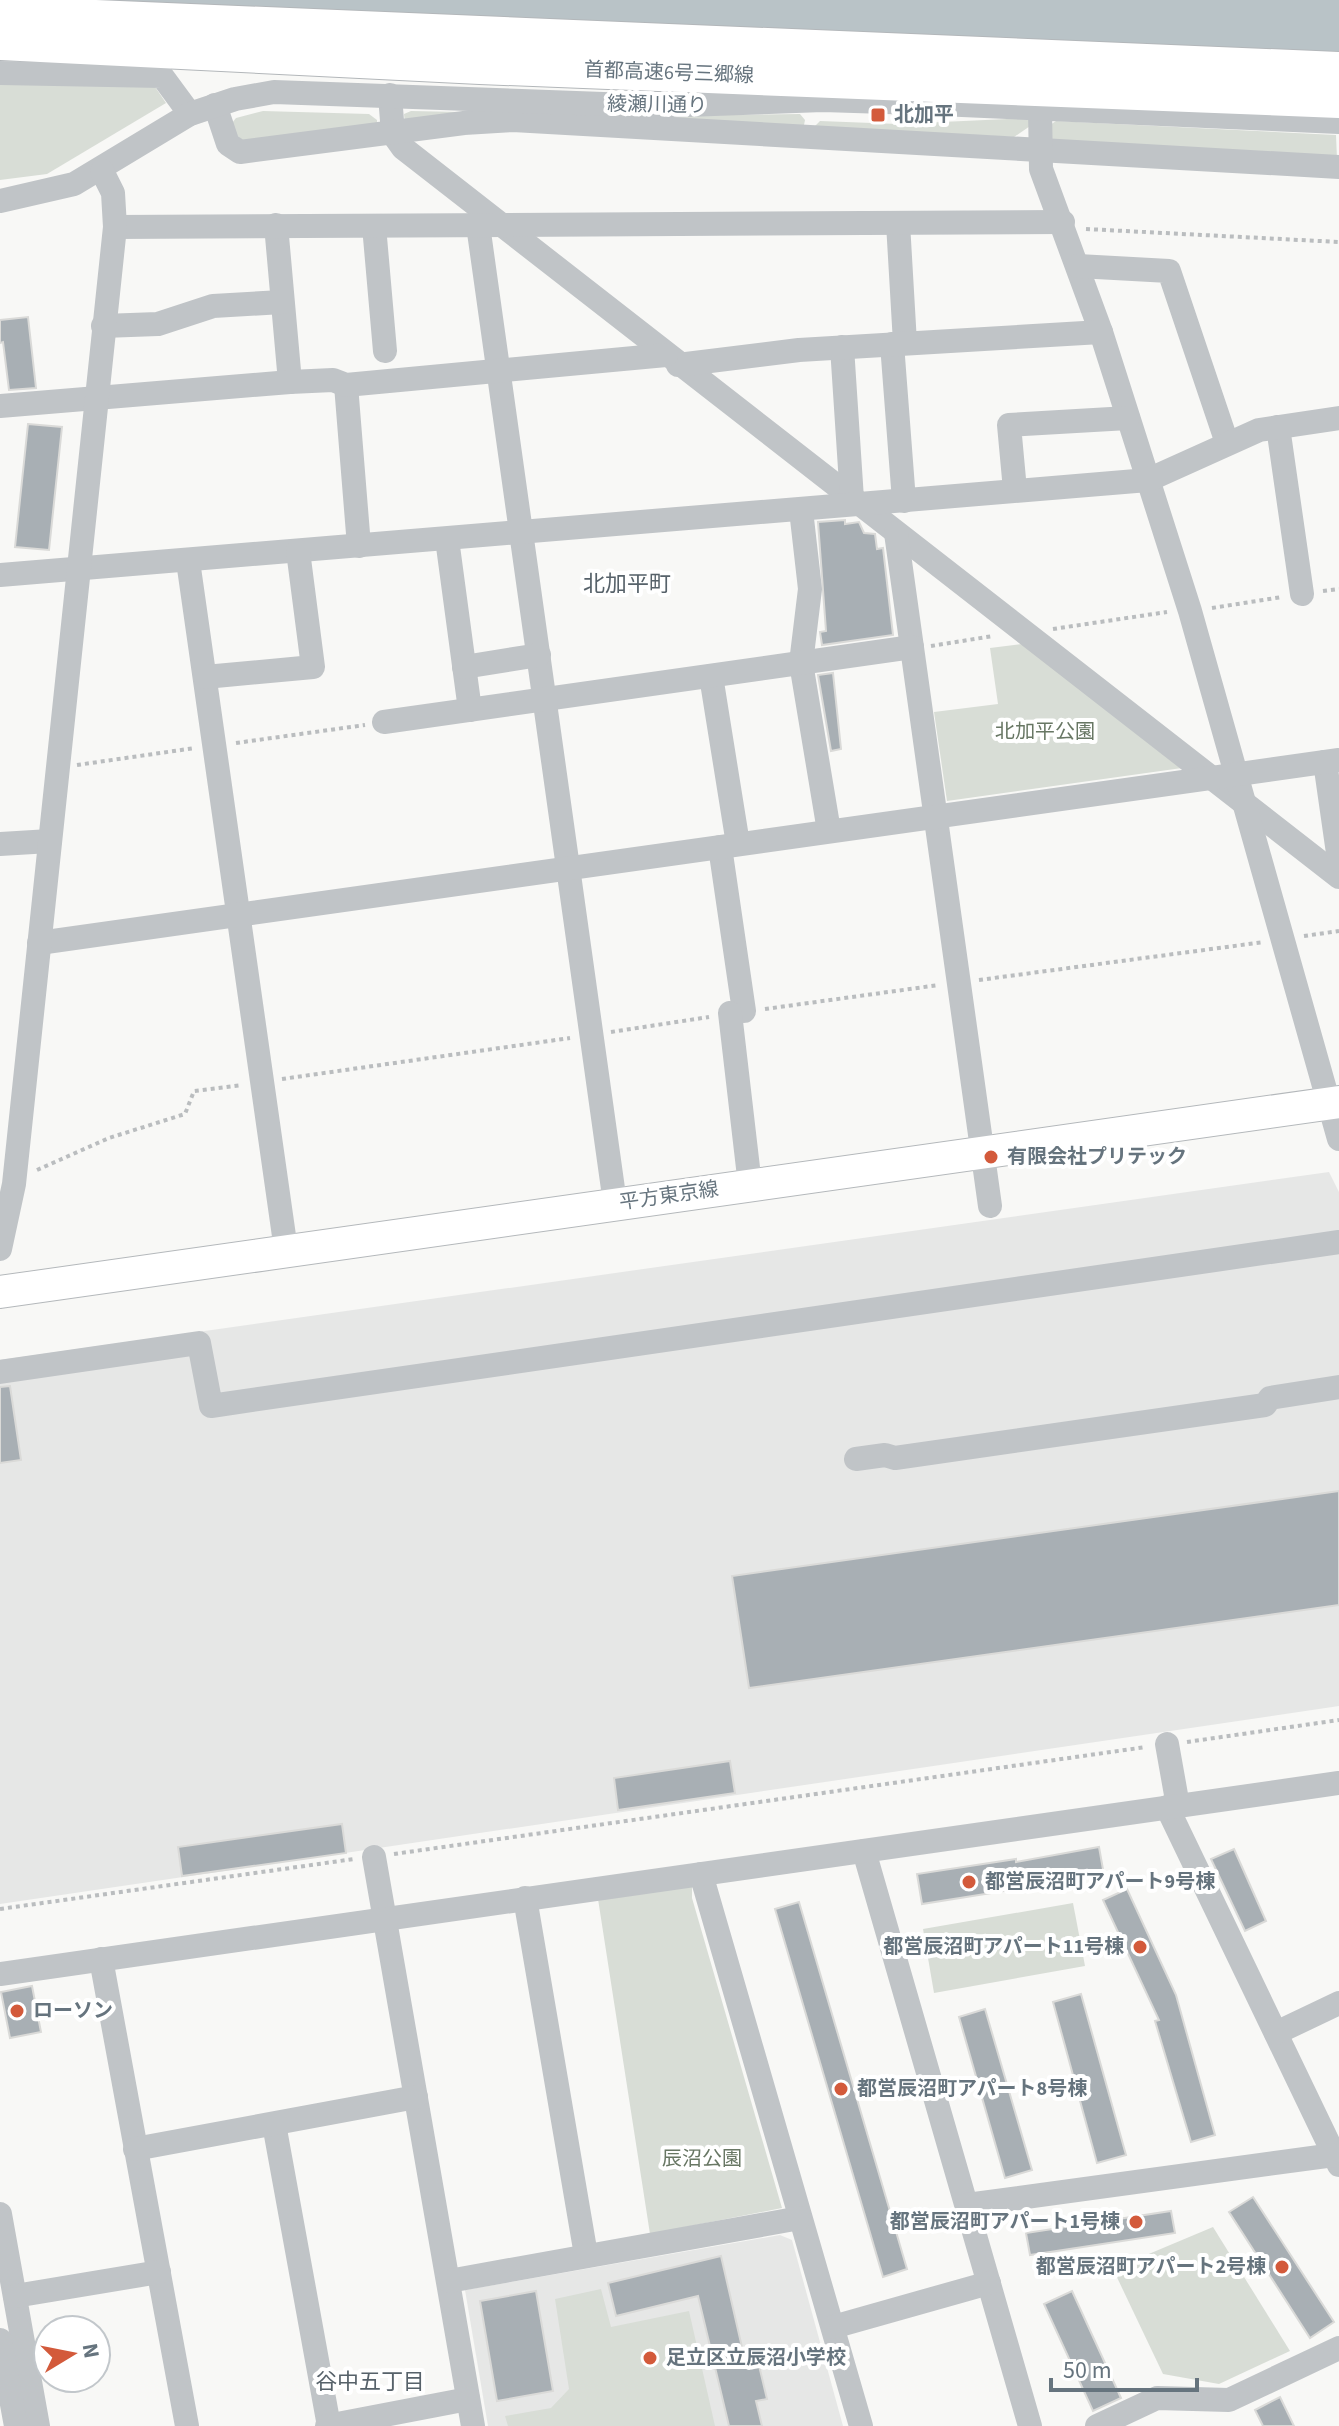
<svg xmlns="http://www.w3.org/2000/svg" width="1339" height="2426" font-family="'Source Sans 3','Noto Sans JP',sans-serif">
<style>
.built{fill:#e6e7e6}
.green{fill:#d8ddd6}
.water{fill:#b9c3c7}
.building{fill:#a8afb4;stroke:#dadad8;stroke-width:2}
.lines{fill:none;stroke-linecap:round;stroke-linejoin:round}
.major-casing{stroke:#b4b8bb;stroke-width:34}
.highway-casing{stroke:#b3b7ba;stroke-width:38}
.path{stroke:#babdbf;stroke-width:4;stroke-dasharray:4 4;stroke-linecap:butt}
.minor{stroke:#c0c4c7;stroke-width:24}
.major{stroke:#fff;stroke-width:32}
.highway{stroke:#fff;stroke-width:36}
.poi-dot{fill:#d35a3b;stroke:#fff;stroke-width:3}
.labels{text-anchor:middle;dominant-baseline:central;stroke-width:8;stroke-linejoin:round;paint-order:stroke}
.street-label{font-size:20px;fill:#66747e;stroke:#fff}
.poi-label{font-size:20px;font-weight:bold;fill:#66747e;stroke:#fff;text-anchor:start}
.park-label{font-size:20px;fill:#687764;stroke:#fff}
.neighbourhood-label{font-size:22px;fill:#57626a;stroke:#fff}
</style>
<rect width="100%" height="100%" fill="#f8f8f6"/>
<g class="built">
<path d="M 1329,1172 L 1339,1192 L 1339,1706 L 0,1904 L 0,1360 Z"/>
<path d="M 780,2235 L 792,2240 L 843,2426 L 488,2426 L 465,2290 Z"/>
</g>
<g class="green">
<path d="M 151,81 L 166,103 L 47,174 L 0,180 L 0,83 Z"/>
<path d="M 263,111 L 369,114 L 377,120 L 377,128 L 247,144 L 228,128 L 236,118 Z"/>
<path d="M 411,111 L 648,116 L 800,114 L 805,120 L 804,125 L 405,123 L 404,114 Z"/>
<path d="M 1029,118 L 1033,124 L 1014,137 L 814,127 L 820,121 L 898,124 Z"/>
<path d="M 1056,121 L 1336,135 L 1337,159 L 1052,142 L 1050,125 Z"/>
<path d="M 1022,644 L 1182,768 L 947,801 L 934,712 L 998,704 L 990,648 Z"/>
<path d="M 692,1886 L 692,1898 L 782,2208 L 650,2234 L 598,1899 Z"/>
<path d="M 1073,1903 L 1085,1966 L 934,1993 L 923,1929 Z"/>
<path d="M 1213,2227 L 1290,2351 L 1219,2384 L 1163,2374 L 1113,2269 Z"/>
<path d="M 601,2289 L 611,2327 L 689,2311 L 715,2426 L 508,2426 L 505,2416 L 551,2408 L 569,2389 L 555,2299 Z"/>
</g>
<path class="water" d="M 20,0 L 1339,0 L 1339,55 Z"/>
<g class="building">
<path d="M 28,317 L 36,388 L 9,390 L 3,342 L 0,343 L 0,320 Z"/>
<path d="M 28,424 L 62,427 L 49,550 L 15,547 Z"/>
<path d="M 845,520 L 845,524 L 859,522 L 864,533 L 875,534 L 877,549 L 883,548 L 893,635 L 822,645 L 820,632 L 826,631 L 818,522 Z"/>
<path d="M 833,673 L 841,749 L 831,751 L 818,675 Z"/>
<path d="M 10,1386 L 21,1460 L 0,1463 L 0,1387 Z"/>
<path d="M 1339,1491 L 1339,1605 L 749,1688 L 732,1576 Z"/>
<path d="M 730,1761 L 735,1793 L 618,1810 L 614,1778 Z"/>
<path d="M 342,1824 L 346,1853 L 182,1876 L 178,1847 Z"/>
<path d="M 1099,1847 L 1104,1875 L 922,1904 L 917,1874 L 1016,1859 L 1016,1862 Z"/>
<path d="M 1234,1849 L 1266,1921 L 1245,1931 L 1211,1859 Z"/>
<path d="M 1127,1889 L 1176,1995 L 1215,2135 L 1191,2142 L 1155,2021 L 1159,2020 L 1103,1900 Z"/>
<path d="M 799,1902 L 907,2269 L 883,2277 L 775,1909 Z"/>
<path d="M 32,1986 L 41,2032 L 10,2038 L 1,1992 Z"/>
<path d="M 1081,1994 L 1126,2155 L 1097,2163 L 1053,2002 Z"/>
<path d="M 985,2009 L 1032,2170 L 1005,2178 L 959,2017 Z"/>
<path d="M 1253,2197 L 1334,2322 L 1310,2338 L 1229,2212 Z"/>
<path d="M 1171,2211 L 1175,2233 L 1030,2255 L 1026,2233 Z"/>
<path d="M 721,2256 L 744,2356 L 756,2353 L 767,2399 L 756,2401 L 762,2426 L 729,2426 L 698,2296 L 616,2316 L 608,2283 Z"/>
<path d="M 536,2291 L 553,2391 L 497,2401 L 480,2301 Z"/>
<path d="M 1072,2291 L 1121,2398 L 1093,2411 L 1044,2304 Z"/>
<path d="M 1280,2397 L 1294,2426 L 1263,2426 L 1255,2410 Z"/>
</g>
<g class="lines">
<defs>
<path id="major" d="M 0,1292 L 1339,1102"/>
<g id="highway">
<path d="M 0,14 L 1339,70"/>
<path d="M 0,42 L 480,66 L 1339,100"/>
</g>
</defs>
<use href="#major" class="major-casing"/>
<use href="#highway" class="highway-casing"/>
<g class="path">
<path d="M 1086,229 L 1339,242"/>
<path d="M 1323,591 L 1339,589"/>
<path d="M 1212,608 L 1282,597"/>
<path d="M 1053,629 L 1167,612"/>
<path d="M 931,646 L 993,636"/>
<path d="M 236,743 L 365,725"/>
<path d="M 77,765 L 195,748"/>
<path d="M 1304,936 L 1339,931"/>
<path d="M 979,980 L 1264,942"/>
<path d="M 765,1009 L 939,985"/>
<path d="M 611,1032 L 709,1017"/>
<path d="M 282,1079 L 570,1038"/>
<path d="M 37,1170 L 109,1138 L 185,1114 L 194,1091 L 242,1085"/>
<path d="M 1187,1742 L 1339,1720"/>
<path d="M 394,1854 L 1146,1747"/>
<path d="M 0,1909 L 354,1859"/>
</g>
<g class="minor">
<path d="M 0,73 L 162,76 L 190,114"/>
<path d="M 390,95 L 393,134 L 403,148 L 1339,877"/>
<path d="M 215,105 L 228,144 L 240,152 L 464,123 L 513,120 L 1339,167"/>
<path d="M 1040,108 L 1041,169 L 1101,332 L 1190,611 L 1339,1139"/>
<path d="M 0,201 L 74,184 L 190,114 L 235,99 L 274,92 L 658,106 L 823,100 L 917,103 L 1339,122"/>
<path d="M 898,223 L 905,343"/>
<path d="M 276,225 L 290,382"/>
<path d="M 478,225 L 615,1203"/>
<path d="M 374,226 L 385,351"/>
<path d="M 115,227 L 1063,222"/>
<path d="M 1078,266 L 1169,271 L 1227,443"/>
<path d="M 103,326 L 158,324 L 213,306 L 282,302"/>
<path d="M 892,344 L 904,501"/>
<path d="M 842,347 L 852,499"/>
<path d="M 678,365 L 799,350 L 1101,332"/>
<path d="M 346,385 L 359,546"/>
<path d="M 0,406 L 290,382 L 333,380 L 346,385 L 666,355"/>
<path d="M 1278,427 L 1302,594"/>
<path d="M 1015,490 L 1009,425 L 1128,418"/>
<path d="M 801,510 L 810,589 L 801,663 L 829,831"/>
<path d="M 896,533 L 990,1206"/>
<path d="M 447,539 L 470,710"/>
<path d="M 188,561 L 286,1250"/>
<path d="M 0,575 L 1148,480 L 1259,430 L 1339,418"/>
<path d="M 464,667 L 539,655"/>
<path d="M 711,676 L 738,844"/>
<path d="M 205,677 L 313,667 L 298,551"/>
<path d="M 384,722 L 912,647"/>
<path d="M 1325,762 L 1339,860"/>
<path d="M 0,844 L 50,841"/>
<path d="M 720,847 L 744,1011"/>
<path d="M 39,943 L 1339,760"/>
<path d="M 730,1013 L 750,1185"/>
<path d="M 0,1249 L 14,1184 L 115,227 L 113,193 L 102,171"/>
<path d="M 0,1372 L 199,1343 L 211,1406 L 1339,1242"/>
<path d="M 856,1459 L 885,1455 L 895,1458 L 1265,1405 L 1270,1398 L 1339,1387"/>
<path d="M 1167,1744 L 1178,1806"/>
<path d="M 1167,1807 L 1339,2165"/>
<path d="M 864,1851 L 1030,2426"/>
<path d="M 374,1857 L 473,2426"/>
<path d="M 701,1874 L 861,2426"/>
<path d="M 525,1898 L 586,2255"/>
<path d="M 101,1959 L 187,2426"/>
<path d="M 0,1974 L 1339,1783"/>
<path d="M 1276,2033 L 1339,2003"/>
<path d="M 274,2124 L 329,2426"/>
<path d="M 135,2149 L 416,2097"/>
<path d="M 967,2205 L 1334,2155"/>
<path d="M 0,2214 L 38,2426"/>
<path d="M 449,2281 L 800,2218"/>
<path d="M 15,2296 L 159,2272"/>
<path d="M 833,2327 L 989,2283"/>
<path d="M 0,2340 L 16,2426"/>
<path d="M 327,2426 L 468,2399"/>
<path d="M 1097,2426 L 1157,2398 L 1229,2400 L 1339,2348"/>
</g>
<use href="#major" class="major"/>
<use href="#highway" class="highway"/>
</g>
<g class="poi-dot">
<rect x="870" y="107" width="16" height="16" rx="4"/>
<circle cx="991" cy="1157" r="8"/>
<circle cx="969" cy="1882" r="8"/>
<circle cx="1140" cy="1947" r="8"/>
<circle cx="17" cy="2011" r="8"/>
<circle cx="841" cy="2089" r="8"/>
<circle cx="1136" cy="2222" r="8"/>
<circle cx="1282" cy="2267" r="8"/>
<circle cx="650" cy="2358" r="8"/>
</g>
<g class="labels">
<g class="street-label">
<text transform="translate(669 73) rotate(2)">首都高速6号三郷線</text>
<text transform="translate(657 105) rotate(1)">綾瀬川通り</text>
<text transform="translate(669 1196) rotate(-8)">平方東京線</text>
</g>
<g class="poi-label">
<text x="894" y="115">北加平</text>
<text x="1007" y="1157">有限会社プリテック</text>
<text x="985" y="1882">都営辰沼町アパート9号棟</text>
<text x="1124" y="1947" text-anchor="end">都営辰沼町アパート11号棟</text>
<text x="33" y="2011">ローソン</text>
<text x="857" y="2089">都営辰沼町アパート8号棟</text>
<text x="1120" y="2222" text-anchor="end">都営辰沼町アパート1号棟</text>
<text x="1266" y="2267" text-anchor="end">都営辰沼町アパート2号棟</text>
<text x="666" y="2358">足立区立辰沼小学校</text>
</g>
<g class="park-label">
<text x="1045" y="732">北加平公園</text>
<text x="702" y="2159">辰沼公園</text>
</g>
<g class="neighbourhood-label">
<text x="627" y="584">北加平町</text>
<text x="370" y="2382">谷中五丁目</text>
</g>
</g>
<g transform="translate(72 2354) rotate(80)"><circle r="38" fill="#ffffff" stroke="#c2c7cb" stroke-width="2"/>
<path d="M0-6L14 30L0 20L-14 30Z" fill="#d35a3b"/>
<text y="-12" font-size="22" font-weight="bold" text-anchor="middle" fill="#66747e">N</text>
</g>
<path d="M1051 2378v12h146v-12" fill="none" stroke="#66747e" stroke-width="4"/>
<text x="1063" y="2378" font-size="24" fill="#66747e" stroke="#ffffff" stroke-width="6" paint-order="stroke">50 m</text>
</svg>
